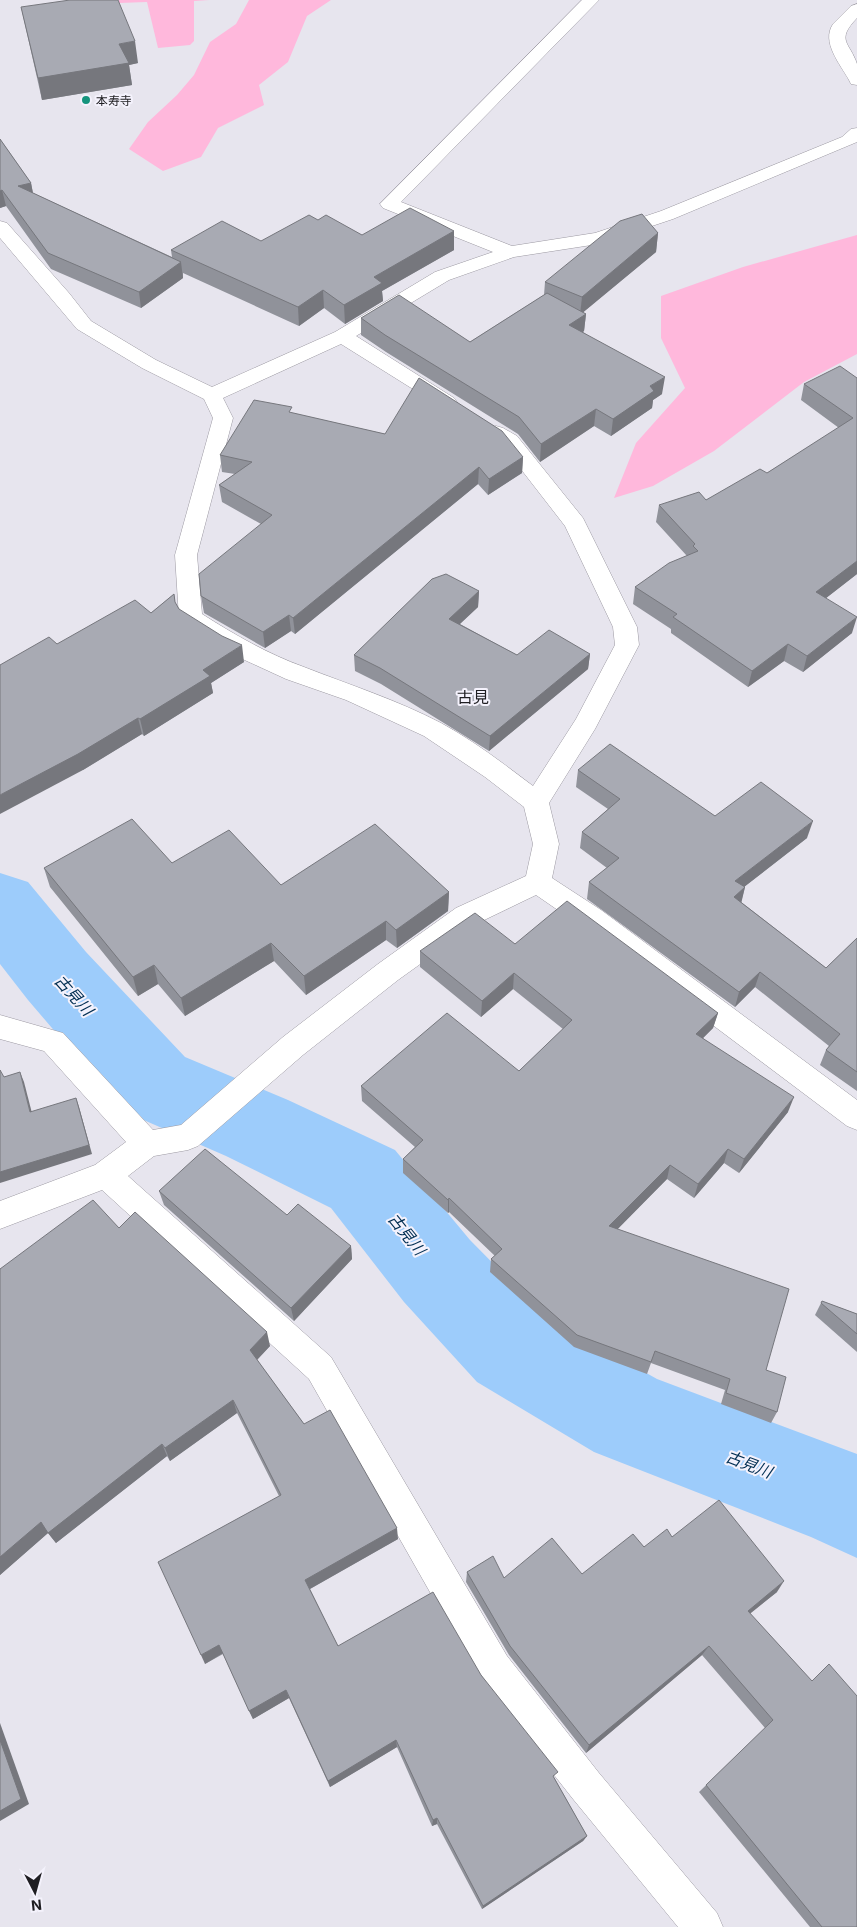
<svg xmlns="http://www.w3.org/2000/svg" width="857" height="1927" font-family="Inter,'Noto Sans JP',sans-serif">
<style>
.green{fill:#ffb8dc}
.lines{fill:none;stroke-linecap:round;stroke-linejoin:round}
.river{fill:#9dccfb;fill-rule:evenodd}
.street-casing{stroke:#9c99a2;stroke-width:1}
.street{fill:#fff;fill-rule:evenodd}
.wall{fill:#90929a}
.shaded-wall{fill:#76777d}
.building{fill:#a8aab3;stroke:#76777d}
.poi-dot{fill:#15947d;stroke:#f4f2fc;stroke-width:2}
.labels{text-anchor:middle;dominant-baseline:central;stroke-width:4;stroke-linejoin:round;paint-order:stroke}
.far-poi-label{font-size:12px;fill:#1f1e22;stroke:#f4f2fc;text-anchor:start}
.neighbourhood-label{font-size:16px;fill:#1f1e22;stroke:#f4f2fc}
.water-label{font-size:16px;font-style:italic;fill:#012e52;stroke:#f4f2fc}
</style>
<rect width="100%" height="100%" fill="#e7e5ee"/>
<g class="green">
<path d="M 119,0 L 209,0 L 194,1 L 194,41 L 190,45 L 158,48 L 147,2 L 119,3 Z"/>
<path d="M 249,0 L 331,0 L 307,16 L 288,62 L 259,85 L 264,105 L 218,128 L 201,157 L 163,171 L 129,149 L 148,122 L 177,95 L 194,75 L 210,42 L 236,24 Z"/>
<path d="M 857,235 L 857,354 L 804,382 L 714,451 L 653,486 L 614,498 L 636,443 L 685,388 L 661,338 L 661,296 L 743,267 Z"/>
</g>
<g class="lines">
<path class="river" d="M 0,873 L 28,882 L 86,952 L 185,1057 L 288,1100 L 395,1150 L 470,1240 L 545,1316 L 657,1379 L 857,1454 L 857,1558 L 811,1537 L 594,1452 L 477,1382 L 404,1302 L 331,1208 L 226,1156 L 123,1111 L 28,1000 L 0,964 Z"/>
<defs>
<g id="street">
<path d="M 582,0 L 599,0 L 401,202 L 512,246 L 595,233 L 661,211 L 842,137 L 851,129 L 857,128 L 857,142 L 673,219 L 598,244 L 514,257 L 449,280 L 356,336 L 454,398 L 457,402 L 454,406 L 447,408 L 440,406 L 341,344 L 223,398 L 233,418 L 197,555 L 202,614 C 235,635 268,654 304,667 C 350,685 397,700 441,723 C 474,741 504,764 533,786 L 576,719 L 615,645 L 613,627 L 565,526 L 503,446 L 489,438 L 485,433 L 489,428 L 496,426 L 503,428 L 517,436 L 583,518 L 637,627 L 639,645 L 595,729 L 549,803 L 559,844 L 552,878 L 601,910 L 857,1100 L 857,1130 L 847,1126 L 581,926 L 536,895 L 476,924 L 398,980 L 303,1055 L 198,1146 L 188,1150 L 154,1156 L 128,1176 L 331,1357 L 507,1656 L 599,1773 L 717,1913 L 723,1927 L 678,1927 L 573,1799 L 481,1682 L 309,1379 L 102,1190 L 0,1229 L 0,1201 L 95,1165 L 126,1142 L 44,1051 L 0,1039 L 0,1015 L 63,1033 L 153,1130 L 181,1125 L 283,1037 L 378,964 L 456,908 L 526,876 L 533,844 L 524,807 L 485,777 L 424,736 L 346,700 L 286,679 L 225,651 L 183,624 L 179,618 L 175,555 L 213,418 L 204,399 L 142,368 L 77,329 L 0,238 L 0,221 L 7,223 L 69,293 L 91,321 L 156,360 L 212,387 L 335,332 L 435,272 L 493,252 L 383,208 L 380,204 Z"/>
<path d="M 857,4 L 857,18 C 835,41 850,42 857,64 C 857,70 857,79 857,85 L 851,84 L 849,80 C 840,64 821,42 833,24 L 851,6 Z"/>
</g>
</defs>
<use href="#street" class="street-casing"/>
<use href="#street" class="street"/>
</g>
<g class="wall">
<path d="M 21,7 L 138,63 L 129,65 L 132,85 L 42,100 Z"/>
<path d="M 0,139 L 31,183 L 33,193 L 172,257 L 171,250 L 261,241 L 318,220 L 362,235 L 454,231 L 454,250 L 382,291 L 383,301 L 345,324 L 324,308 L 299,326 L 183,273 L 183,278 L 141,308 L 51,269 L 6,206 L 0,208 Z"/>
<path d="M 658,233 L 656,252 L 583,312 L 586,314 L 584,331 L 583,332 L 662,394 L 653,400 L 652,408 L 611,436 L 594,426 L 540,462 L 518,434 L 386,352 L 361,335 L 361,318 L 470,342 L 544,295 L 545,282 Z"/>
<path d="M 857,378 L 857,574 L 826,598 L 852,633 L 803,672 L 784,661 L 748,687 L 671,633 L 671,629 L 633,604 L 635,587 L 687,556 L 656,522 L 659,505 L 706,500 L 767,473 L 839,428 L 801,400 L 804,384 Z"/>
<path d="M 292,413 L 385,434 L 523,457 L 522,473 L 488,495 L 478,484 L 295,634 L 291,631 L 265,648 L 204,613 L 201,596 L 261,524 L 222,502 L 219,485 L 235,474 L 222,472 L 220,455 Z"/>
<path d="M 479,591 L 478,607 L 460,624 L 517,655 L 590,654 L 588,669 L 489,751 L 381,684 L 355,671 L 354,655 Z"/>
<path d="M 174,594 L 175,603 L 179,609 L 244,662 L 211,683 L 213,693 L 144,736 L 142,734 L 83,770 L 57,644 L 151,613 Z"/>
<path d="M 578,770 L 715,816 L 807,838 L 744,887 L 745,887 L 741,902 L 826,968 L 857,938 L 857,1091 L 820,1065 L 826,1050 L 829,1046 L 755,987 L 735,1007 L 587,899 L 589,882 L 607,868 L 580,848 L 582,832 L 608,809 L 576,787 Z"/>
<path d="M 44,868 L 281,885 L 449,892 L 448,911 L 397,948 L 386,940 L 306,995 L 274,961 L 185,1016 L 158,984 L 138,996 L 50,887 Z"/>
<path d="M 515,944 L 718,1013 L 713,1028 L 703,1038 L 788,1112 L 739,1173 L 724,1163 L 694,1198 L 667,1179 L 617,1229 L 766,1370 L 777,1412 L 771,1423 L 721,1404 L 725,1390 L 651,1363 L 647,1374 L 574,1347 L 490,1272 L 491,1259 L 495,1256 L 449,1212 L 448,1213 L 403,1173 L 403,1159 L 415,1147 L 362,1101 L 361,1086 L 519,1071 L 563,1029 L 513,989 L 481,1017 L 420,967 L 420,951 Z"/>
<path d="M 159,1191 L 287,1215 L 351,1246 L 352,1259 L 294,1321 L 164,1205 Z"/>
<path d="M 119,1228 L 270,1346 L 257,1360 L 304,1424 L 398,1539 L 310,1589 L 338,1646 L 481,1675 L 555,1779 L 587,1836 L 583,1841 L 482,1909 L 437,1824 L 432,1826 L 397,1747 L 330,1787 L 289,1698 L 253,1719 L 223,1654 L 205,1664 L 279,1496 L 237,1413 L 170,1461 L 167,1456 L 56,1543 L 48,1533 L 0,1575 L 0,1269 Z"/>
<path d="M 822,1301 L 857,1314 L 857,1352 L 815,1315 Z"/>
<path d="M 672,1537 L 777,1592 L 750,1613 L 857,1927 L 810,1927 L 699,1792 L 765,1728 L 702,1655 L 586,1753 L 509,1655 L 466,1582 L 467,1572 L 504,1578 L 582,1574 L 644,1547 Z"/>
</g>
<g class="shaded-wall">
<path d="M 135,41 L 138,63 L 129,65 L 132,85 L 42,100 L 38,78 L 119,44 Z"/>
<path d="M 31,183 L 34,199 L 18,186 Z"/>
<path d="M 2,190 L 6,206 L 0,208 L 0,191 Z"/>
<path d="M 454,231 L 454,250 L 382,291 L 383,301 L 345,324 L 344,305 L 374,277 Z"/>
<path d="M 658,233 L 656,252 L 580,315 L 582,297 Z"/>
<path d="M 181,262 L 183,278 L 141,308 L 139,292 Z"/>
<path d="M 323,290 L 324,308 L 299,326 L 298,307 Z"/>
<path d="M 586,314 L 584,331 L 567,342 L 569,325 Z"/>
<path d="M 665,377 L 662,394 L 653,400 L 652,408 L 611,436 L 613,419 L 650,386 Z"/>
<path d="M 596,409 L 594,426 L 540,462 L 541,444 Z"/>
<path d="M 523,457 L 522,473 L 488,495 L 489,479 Z"/>
<path d="M 479,467 L 478,484 L 295,634 L 293,618 Z"/>
<path d="M 857,561 L 857,574 L 812,609 L 816,592 Z"/>
<path d="M 479,591 L 478,607 L 449,634 L 449,619 Z"/>
<path d="M 289,615 L 291,631 L 265,648 L 263,632 Z"/>
<path d="M 857,617 L 852,633 L 803,672 L 807,656 Z"/>
<path d="M 788,644 L 784,661 L 748,687 L 752,671 Z"/>
<path d="M 242,645 L 244,662 L 211,683 L 213,693 L 144,736 L 140,719 L 203,670 Z"/>
<path d="M 590,654 L 588,669 L 489,751 L 490,736 Z"/>
<path d="M 138,718 L 142,734 L 83,770 L 0,814 L 0,795 Z"/>
<path d="M 813,821 L 807,838 L 731,897 L 735,881 Z"/>
<path d="M 745,887 L 741,904 L 734,897 Z"/>
<path d="M 449,892 L 448,911 L 397,948 L 396,930 Z"/>
<path d="M 386,921 L 386,940 L 306,995 L 304,976 Z"/>
<path d="M 271,943 L 274,961 L 185,1016 L 181,998 Z"/>
<path d="M 154,965 L 158,984 L 138,996 L 133,977 Z"/>
<path d="M 760,972 L 755,987 L 735,1007 L 739,992 Z"/>
<path d="M 514,973 L 513,989 L 481,1017 L 482,1001 Z"/>
<path d="M 718,1013 L 713,1028 L 692,1049 L 696,1034 Z"/>
<path d="M 20,1072 L 24,1082 L 34,1121 L 30,1112 Z"/>
<path d="M 794,1097 L 788,1112 L 739,1173 L 744,1159 Z"/>
<path d="M 76,1098 L 79,1107 L 92,1154 L 0,1183 L 0,1172 Z"/>
<path d="M 728,1149 L 724,1163 L 694,1198 L 698,1184 Z"/>
<path d="M 670,1165 L 667,1179 L 607,1240 L 609,1226 Z"/>
<path d="M 449,1198 L 449,1212 L 448,1213 L 448,1200 Z"/>
<path d="M 351,1246 L 352,1259 L 294,1321 L 291,1308 Z"/>
<path d="M 267,1332 L 270,1346 L 253,1364 L 250,1350 Z"/>
<path d="M 233,1400 L 237,1413 L 170,1461 L 165,1448 Z"/>
<path d="M 162,1444 L 167,1456 L 56,1543 L 48,1533 L 0,1575 L 0,1557 L 41,1522 Z"/>
<path d="M 397,1528 L 398,1539 L 308,1590 L 305,1580 Z"/>
<path d="M 784,1581 L 777,1592 L 741,1621 L 748,1611 Z"/>
<path d="M 219,1645 L 223,1653 L 205,1664 L 201,1655 Z"/>
<path d="M 709,1646 L 702,1655 L 586,1753 L 589,1745 Z"/>
<path d="M 286,1690 L 289,1698 L 253,1719 L 249,1711 Z"/>
<path d="M 0,1723 L 29,1804 L 0,1821 Z"/>
<path d="M 396,1740 L 397,1747 L 330,1787 L 328,1781 Z"/>
<path d="M 437,1818 L 437,1824 L 432,1826 L 433,1820 Z"/>
<path d="M 587,1836 L 583,1841 L 482,1909 L 483,1906 Z"/>
</g>
<g class="building">
<path d="M 70,0 L 118,0 L 135,41 L 119,44 L 129,63 L 38,78 L 21,7 Z"/>
<path d="M 0,139 L 31,183 L 18,186 L 181,262 L 139,292 L 48,253 L 2,190 L 0,191 Z"/>
<path d="M 410,208 L 454,231 L 374,277 L 382,283 L 344,305 L 323,290 L 298,307 L 171,250 L 222,221 L 261,241 L 309,215 L 318,220 L 326,215 L 362,235 Z"/>
<path d="M 642,214 L 658,233 L 582,297 L 545,282 L 620,221 Z"/>
<path d="M 547,293 L 586,314 L 569,325 L 665,377 L 650,386 L 654,391 L 613,419 L 596,409 L 541,444 L 519,417 L 385,335 L 361,318 L 399,295 L 470,342 Z"/>
<path d="M 840,366 L 857,378 L 857,561 L 816,592 L 857,617 L 807,656 L 788,644 L 752,671 L 673,617 L 677,614 L 635,587 L 669,563 L 698,551 L 693,546 L 695,544 L 659,505 L 699,492 L 706,500 L 760,469 L 767,473 L 853,418 L 804,384 Z"/>
<path d="M 419,378 L 502,431 L 523,457 L 489,479 L 479,467 L 293,618 L 289,615 L 263,632 L 201,596 L 199,574 L 272,515 L 219,485 L 252,462 L 220,455 L 254,400 L 292,407 L 289,412 L 385,434 Z"/>
<path d="M 446,574 L 479,591 L 449,619 L 517,655 L 549,630 L 590,654 L 490,736 L 380,668 L 354,655 L 432,579 Z"/>
<path d="M 174,594 L 175,602 L 179,609 L 222,636 L 242,645 L 203,670 L 210,676 L 140,719 L 138,718 L 78,754 L 0,795 L 0,665 L 49,637 L 57,644 L 135,600 L 151,613 Z"/>
<path d="M 610,744 L 715,816 L 761,782 L 813,821 L 735,881 L 745,887 L 734,897 L 826,968 L 857,938 L 857,1072 L 826,1050 L 840,1034 L 760,972 L 739,992 L 589,882 L 619,858 L 582,832 L 620,799 L 578,770 Z"/>
<path d="M 132,819 L 172,863 L 229,830 L 281,885 L 375,824 L 449,892 L 396,930 L 386,921 L 304,976 L 271,943 L 181,998 L 154,965 L 133,977 L 44,868 Z"/>
<path d="M 567,901 L 718,1013 L 696,1034 L 794,1097 L 744,1159 L 728,1149 L 698,1184 L 670,1165 L 609,1226 L 789,1289 L 766,1370 L 786,1377 L 777,1412 L 726,1393 L 730,1379 L 655,1351 L 651,1362 L 577,1335 L 491,1259 L 502,1249 L 449,1198 L 448,1200 L 403,1159 L 423,1140 L 361,1086 L 447,1013 L 519,1071 L 572,1020 L 514,973 L 482,1001 L 420,951 L 475,913 L 515,944 Z"/>
<path d="M 0,1070 L 4,1077 L 20,1072 L 30,1112 L 76,1098 L 89,1145 L 0,1172 Z"/>
<path d="M 205,1149 L 287,1215 L 298,1204 L 351,1246 L 291,1308 L 159,1191 Z"/>
<path d="M 93,1200 L 119,1228 L 135,1212 L 267,1332 L 250,1350 L 304,1424 L 330,1410 L 397,1528 L 305,1580 L 338,1646 L 433,1592 L 481,1675 L 558,1772 L 553,1776 L 587,1836 L 483,1906 L 437,1818 L 433,1820 L 396,1740 L 328,1781 L 286,1690 L 249,1711 L 219,1645 L 201,1655 L 158,1562 L 281,1495 L 233,1400 L 165,1448 L 162,1444 L 48,1533 L 41,1522 L 0,1557 L 0,1269 Z"/>
<path d="M 822,1301 L 857,1314 L 857,1334 L 821,1303 Z"/>
<path d="M 719,1500 L 784,1581 L 748,1611 L 812,1681 L 829,1664 L 857,1696 L 857,1927 L 822,1927 L 706,1785 L 773,1720 L 709,1646 L 589,1745 L 510,1646 L 467,1572 L 493,1556 L 504,1578 L 552,1538 L 582,1574 L 633,1534 L 644,1547 L 667,1529 L 672,1537 Z"/>
<path d="M 0,1740 L 21,1799 L 0,1811 Z"/>
</g>
<circle class="poi-dot" cx="86" cy="100" r="5"/>
<g class="labels">
<g class="far-poi-label">
<text x="96" y="100">本寿寺</text>
</g>
<g class="neighbourhood-label">
<text x="473" y="697">古見</text>
</g>
<g class="water-label">
<text transform="translate(74 995) rotate(48)">古見川</text>
<text transform="translate(407 1234) rotate(51)">古見川</text>
<text transform="translate(749 1464) rotate(21)">古見川</text>
</g>
</g>
<g transform="translate(35 1892) rotate(174)" stroke="#f4f2fc" stroke-width="4" paint-order="stroke">
<path d="M0-4L9 19L0 12L-9 19Z" fill="#1f1e22"/>
<text y="-8" font-size="14" font-weight="bold" text-anchor="middle" fill="#1f1e22">N</text>
</g>
</svg>
